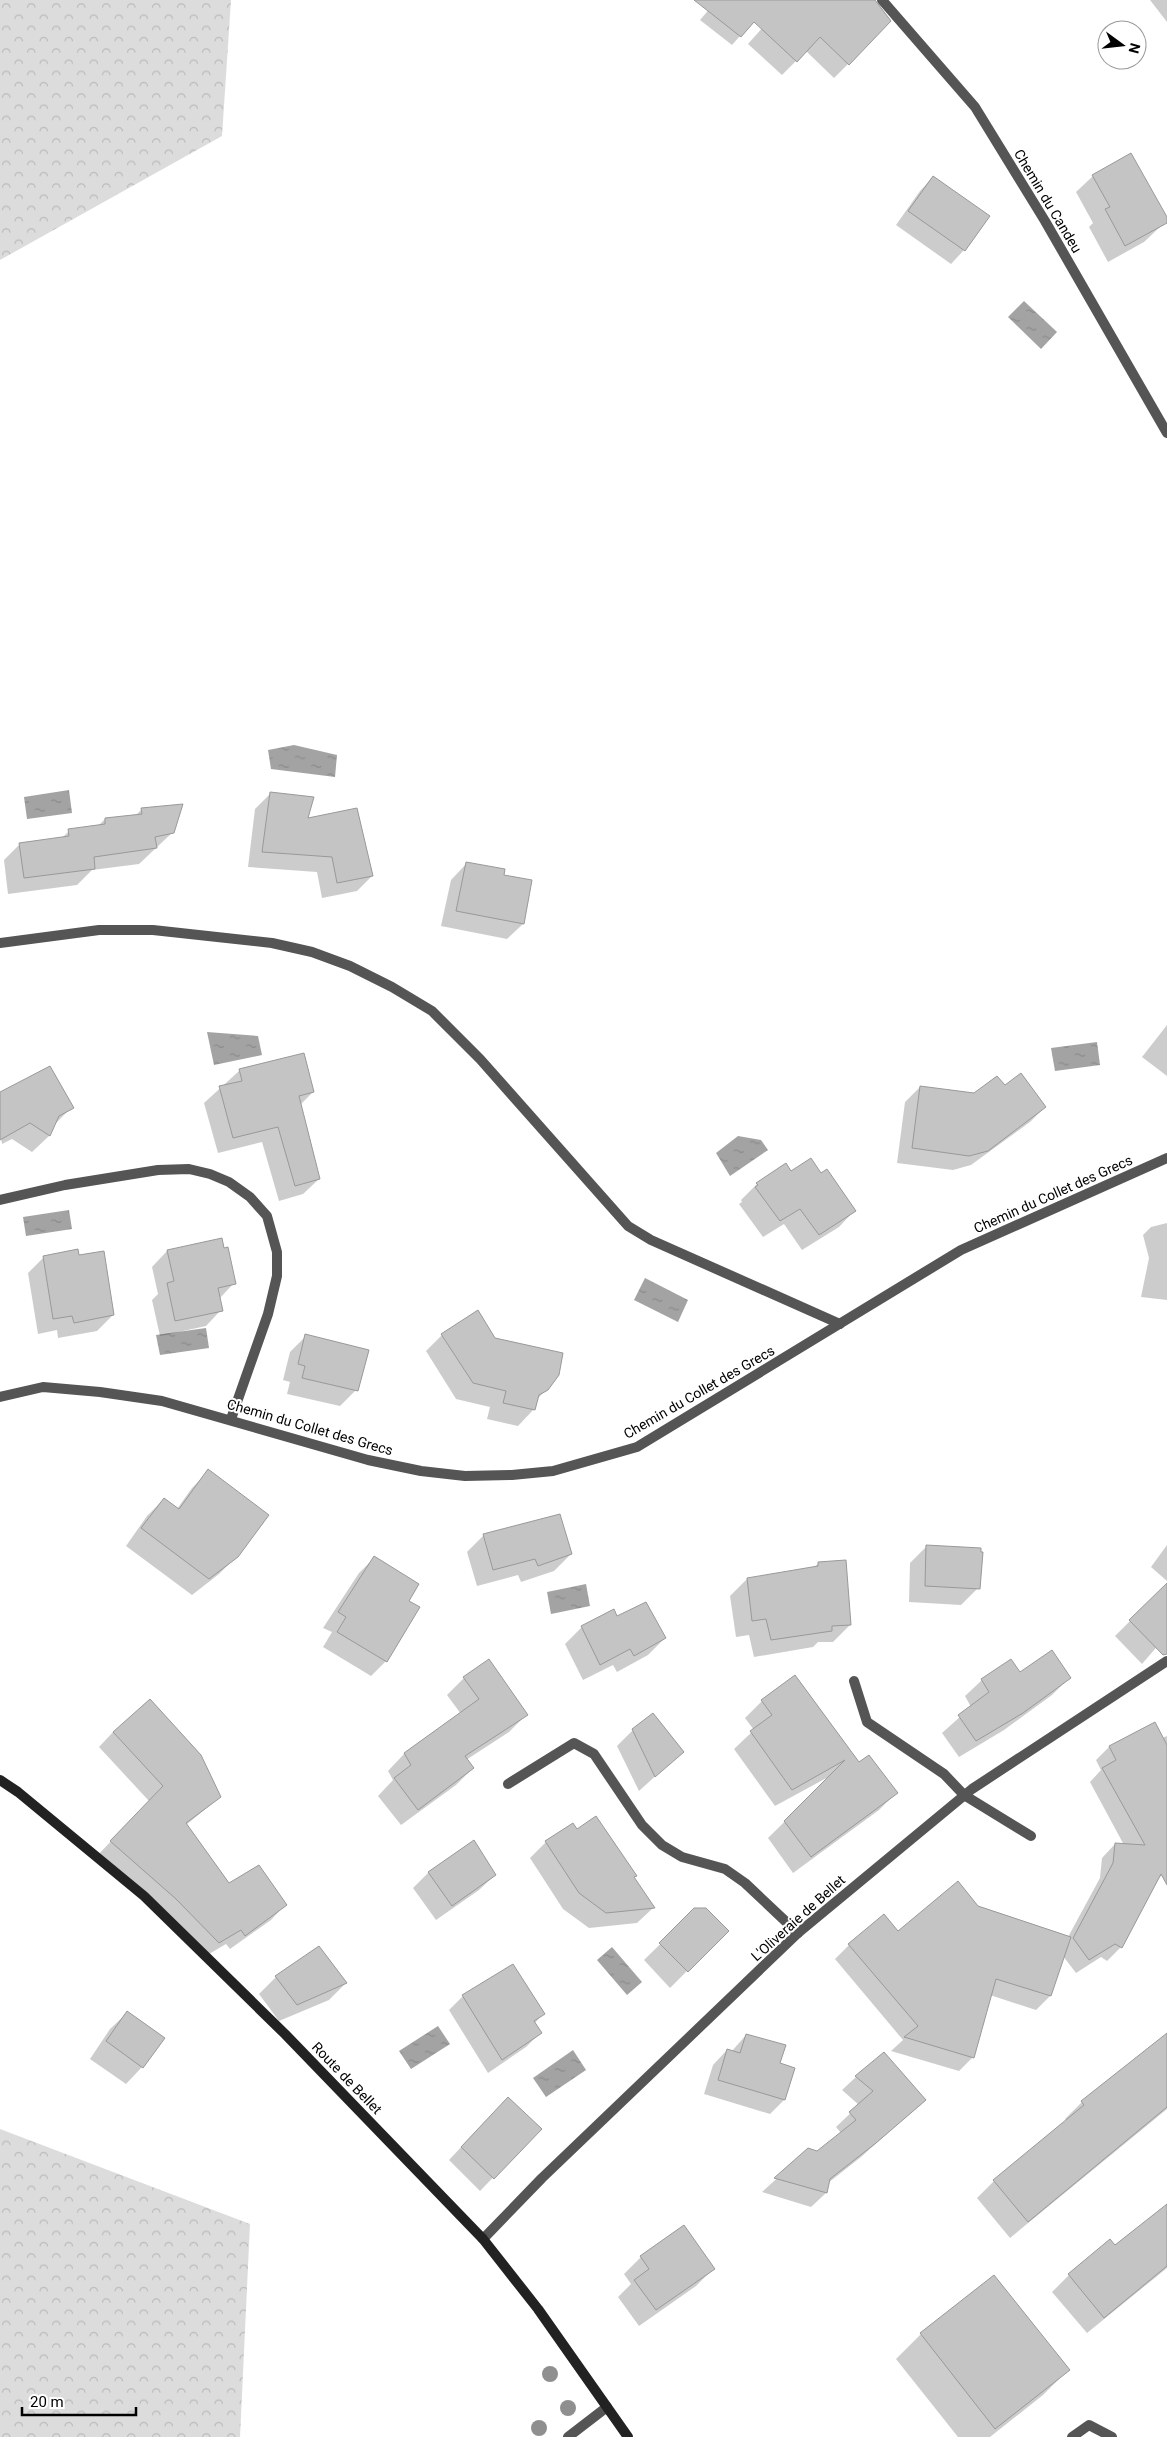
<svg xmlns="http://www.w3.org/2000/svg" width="1167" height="2437" font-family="Roboto,sans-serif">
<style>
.forest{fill:url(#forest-crowns)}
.water{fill:url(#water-ripples)}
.shadow{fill:#0003}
.building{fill:#c4c4c4;stroke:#999}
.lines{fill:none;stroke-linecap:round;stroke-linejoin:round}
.service{stroke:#555;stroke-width:10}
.minor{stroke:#555;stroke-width:10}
.secondary{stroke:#222;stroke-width:10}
.tree{fill:#8f8f8f}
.labels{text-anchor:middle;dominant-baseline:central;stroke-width:4;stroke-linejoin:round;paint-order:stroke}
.street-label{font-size:14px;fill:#000;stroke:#fff}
</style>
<defs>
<pattern id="forest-crowns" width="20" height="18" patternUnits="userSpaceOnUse" patternTransform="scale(1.25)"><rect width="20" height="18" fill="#dcdcdc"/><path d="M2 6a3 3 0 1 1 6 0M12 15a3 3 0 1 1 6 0" fill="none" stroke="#bbb"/></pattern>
<pattern id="water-ripples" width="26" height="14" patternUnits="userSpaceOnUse" patternTransform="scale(1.25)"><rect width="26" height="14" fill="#a3a3a3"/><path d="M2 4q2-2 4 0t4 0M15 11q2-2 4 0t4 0" fill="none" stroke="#8b8b8b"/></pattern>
</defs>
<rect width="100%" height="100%" fill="#fff"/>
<g class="forest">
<path d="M 0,0 L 231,0 L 222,136 L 0,260 Z"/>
<path d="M 0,2129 L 250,2224 L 240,2437 L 0,2437 Z"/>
</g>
<g class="water">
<path d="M 1024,301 L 1057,332 L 1041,349 L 1008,317 Z"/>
<path d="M 294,745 L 337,755 L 335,777 L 271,769 L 268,750 Z"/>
<path d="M 69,790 L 72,813 L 27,819 L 24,797 Z"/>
<path d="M 207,1032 L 258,1036 L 262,1055 L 214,1065 Z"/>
<path d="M 1097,1042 L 1100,1065 L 1055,1071 L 1051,1048 Z"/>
<path d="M 738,1136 L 761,1140 L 768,1150 L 730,1176 L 716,1153 Z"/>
<path d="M 69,1210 L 72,1229 L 26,1236 L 23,1217 Z"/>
<path d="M 645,1278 L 688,1300 L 678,1322 L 634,1300 Z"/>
<path d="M 206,1328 L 209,1348 L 160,1355 L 156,1335 Z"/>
<path d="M 586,1584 L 590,1606 L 551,1614 L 547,1592 Z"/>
<path d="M 612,1947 L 642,1982 L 627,1995 L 597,1960 Z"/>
<path d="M 438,2026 L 450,2044 L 411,2069 L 399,2051 Z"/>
<path d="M 573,2050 L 586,2070 L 546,2097 L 533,2078 Z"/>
</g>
<g class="shadow">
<path d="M 717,0 L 754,0 L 740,36 L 732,45 L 700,20 Z"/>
<path d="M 787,0 L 874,0 L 848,64 L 834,78 L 806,51 L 782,75 L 748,44 Z"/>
<path d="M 1150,0 L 1167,0 L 1167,22 Z"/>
<path d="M 1093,176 L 1161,226 L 1144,242 L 1108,262 L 1089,227 L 1093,223 L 1076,192 Z"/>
<path d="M 933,177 L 964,250 L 951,264 L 896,225 L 920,191 Z"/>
<path d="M 271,793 L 306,819 L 372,876 L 357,891 L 322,898 L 317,872 L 248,867 L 255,809 Z"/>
<path d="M 142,809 L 173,832 L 139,864 L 92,870 L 77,885 L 8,894 L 4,860 L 20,844 L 61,839 L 69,831 L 97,827 L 105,819 L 135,816 Z"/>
<path d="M 466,864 L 502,876 L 523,924 L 507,939 L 441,926 L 451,880 Z"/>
<path d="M 1167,1025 L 1167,1076 L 1142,1057 Z"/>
<path d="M 239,1071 L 313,1092 L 300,1105 L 319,1179 L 303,1194 L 279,1201 L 262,1142 L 218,1153 L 204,1103 Z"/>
<path d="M 920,1087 L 975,1094 L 1005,1087 L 1045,1107 L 1030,1122 L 971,1165 L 953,1170 L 897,1163 L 905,1102 Z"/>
<path d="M 0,1099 L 72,1107 L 54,1125 L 49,1136 L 32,1152 L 12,1139 L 2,1144 L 0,1131 Z"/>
<path d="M 791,1172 L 821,1174 L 855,1210 L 839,1227 L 802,1250 L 784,1224 L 763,1237 L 739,1204 L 742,1202 L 741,1200 L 757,1184 Z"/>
<path d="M 1167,1223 L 1167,1300 L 1141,1297 L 1149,1258 L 1143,1235 L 1151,1227 Z"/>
<path d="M 167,1251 L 234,1283 L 219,1299 L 221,1310 L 206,1326 L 160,1336 L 152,1300 L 158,1294 L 152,1267 Z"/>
<path d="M 44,1257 L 113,1315 L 97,1331 L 58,1338 L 57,1330 L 38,1334 L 28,1273 Z"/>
<path d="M 442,1335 L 494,1339 L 547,1389 L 536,1400 L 534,1409 L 518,1426 L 487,1419 L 490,1407 L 456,1399 L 426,1351 Z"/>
<path d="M 306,1336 L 356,1390 L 340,1406 L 287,1394 L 290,1382 L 283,1380 L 290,1352 Z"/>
<path d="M 209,1471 L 237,1556 L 219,1574 L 192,1595 L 126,1546 L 147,1516 L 164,1499 L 177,1509 L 192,1488 Z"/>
<path d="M 484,1535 L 571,1554 L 554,1571 L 521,1582 L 518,1575 L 477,1586 L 467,1552 Z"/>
<path d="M 1167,1545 L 1167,1581 L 1151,1567 Z"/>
<path d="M 927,1546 L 978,1588 L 961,1605 L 909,1602 L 910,1563 Z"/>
<path d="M 374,1558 L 407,1601 L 386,1661 L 371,1676 L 323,1647 L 332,1632 L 323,1628 L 359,1573 Z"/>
<path d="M 819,1563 L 850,1625 L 833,1642 L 818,1642 L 813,1647 L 754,1657 L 749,1635 L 736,1637 L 730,1596 L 747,1579 L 813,1568 Z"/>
<path d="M 1167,1584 L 1167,1635 L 1142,1664 L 1115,1636 Z"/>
<path d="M 616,1617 L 665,1638 L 648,1655 L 617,1672 L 613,1665 L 583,1680 L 565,1644 L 582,1627 Z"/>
<path d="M 489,1660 L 526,1715 L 509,1732 L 466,1760 L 473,1768 L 456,1785 L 401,1825 L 378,1796 L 393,1780 L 388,1771 L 404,1754 L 461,1714 L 447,1695 L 464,1678 Z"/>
<path d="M 1019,1674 L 1069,1678 L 1052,1695 L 1004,1730 L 959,1757 L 942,1733 L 971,1707 L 965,1696 L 982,1680 Z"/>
<path d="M 762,1701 L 859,1764 L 896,1793 L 879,1810 L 793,1873 L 768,1838 L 832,1775 L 775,1806 L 734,1749 L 754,1730 L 745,1718 Z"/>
<path d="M 1154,1723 L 1162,1738 L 1167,1736 L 1167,1869 L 1154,1884 L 1121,1947 L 1107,1961 L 1101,1957 L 1076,1973 L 1063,1956 L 1050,1996 L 1036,2010 L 990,1995 L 973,2057 L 959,2071 L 891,2051 L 903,2040 L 835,1959 L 849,1945 L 898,1933 L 978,1907 L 1068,1937 L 1100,1878 L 1102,1858 L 1115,1844 L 1124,1845 L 1090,1782 L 1101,1770 L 1096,1760 L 1109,1747 Z"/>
<path d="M 633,1730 L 682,1752 L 639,1791 L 617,1746 Z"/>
<path d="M 113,1732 L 220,1797 L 186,1825 L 229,1884 L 285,1905 L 271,1920 L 230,1949 L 226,1944 L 204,1957 L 97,1856 L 149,1801 L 99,1747 Z"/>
<path d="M 577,1831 L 633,1877 L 653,1908 L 637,1923 L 589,1928 L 563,1909 L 530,1858 L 546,1842 Z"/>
<path d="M 474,1842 L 495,1875 L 479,1890 L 436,1920 L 413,1888 L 428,1873 Z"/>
<path d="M 695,1910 L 727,1931 L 670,1988 L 644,1960 Z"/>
<path d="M 276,1977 L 346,1983 L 329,2000 L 279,2021 L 259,1994 Z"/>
<path d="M 463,1996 L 543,2014 L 534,2024 L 540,2033 L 526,2047 L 488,2073 L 449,2010 Z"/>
<path d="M 127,2013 L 142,2067 L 126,2084 L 90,2059 L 110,2029 Z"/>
<path d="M 746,2035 L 779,2064 L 784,2100 L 770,2114 L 704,2094 L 713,2065 L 727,2050 L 732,2051 Z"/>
<path d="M 1167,2038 L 1167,2109 L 1010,2238 L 977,2198 L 994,2181 L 1067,2121 L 1065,2119 L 1082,2102 Z"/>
<path d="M 856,2077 L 924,2100 L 861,2157 L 828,2183 L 826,2193 L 811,2207 L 762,2192 L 808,2150 L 817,2152 L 841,2133 L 836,2127 L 859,2105 L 842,2090 Z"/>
<path d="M 495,2111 L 540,2129 L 480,2191 L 449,2160 Z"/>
<path d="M 1167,2205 L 1167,2268 L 1087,2333 L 1052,2292 L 1069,2275 L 1115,2247 Z"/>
<path d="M 683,2227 L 713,2269 L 696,2286 L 639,2326 L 618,2297 L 631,2284 L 624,2274 L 641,2257 Z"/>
<path d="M 994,2276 L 1068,2370 L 1043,2395 L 990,2437 L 958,2437 L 896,2359 L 921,2334 Z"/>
</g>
<g class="building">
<path d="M 694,0 L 875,0 L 891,21 L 849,65 L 820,37 L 797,62 L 754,22 L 741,37 Z"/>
<path d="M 1131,153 L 1167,217 L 1167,223 L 1125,246 L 1105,209 L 1110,207 L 1092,175 Z"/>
<path d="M 933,176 L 990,216 L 965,251 L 908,211 Z"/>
<path d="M 270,792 L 314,797 L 308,818 L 357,808 L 373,876 L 337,883 L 332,857 L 262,852 Z"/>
<path d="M 183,804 L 174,833 L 155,837 L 157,848 L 94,857 L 95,869 L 24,878 L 19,843 L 69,836 L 68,829 L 105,824 L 105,818 L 142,814 L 141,808 Z"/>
<path d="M 466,862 L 505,869 L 504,875 L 532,880 L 524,924 L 456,911 Z"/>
<path d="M 304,1053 L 314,1092 L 299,1096 L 320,1179 L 295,1186 L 278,1127 L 233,1138 L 219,1086 L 242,1081 L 239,1069 Z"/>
<path d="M 50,1066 L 74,1108 L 59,1116 L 50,1136 L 30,1123 L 0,1140 L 0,1092 Z"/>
<path d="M 1021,1073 L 1046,1107 L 988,1151 L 969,1156 L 912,1148 L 920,1086 L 974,1093 L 997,1076 L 1005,1085 Z"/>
<path d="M 811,1158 L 821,1173 L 827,1169 L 856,1211 L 819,1235 L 800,1209 L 780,1221 L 755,1187 L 758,1185 L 756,1183 L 786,1163 L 791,1171 Z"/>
<path d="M 222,1238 L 224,1248 L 228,1247 L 236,1284 L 218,1288 L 223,1311 L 175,1321 L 167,1283 L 174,1281 L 167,1250 Z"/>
<path d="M 78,1249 L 79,1255 L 104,1251 L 114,1315 L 74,1323 L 72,1316 L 53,1319 L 43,1256 Z"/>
<path d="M 478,1310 L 495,1338 L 563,1353 L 559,1375 L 548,1390 L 539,1395 L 535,1410 L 503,1403 L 506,1391 L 473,1383 L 441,1334 Z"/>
<path d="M 305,1334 L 369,1350 L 358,1391 L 302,1378 L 305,1366 L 298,1364 Z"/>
<path d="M 208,1469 L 269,1515 L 238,1557 L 209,1579 L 141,1528 L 164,1498 L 179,1509 Z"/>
<path d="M 560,1514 L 572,1554 L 538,1566 L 535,1559 L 493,1570 L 483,1534 Z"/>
<path d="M 926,1545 L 981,1548 L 981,1552 L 983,1552 L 980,1589 L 925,1586 Z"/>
<path d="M 374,1556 L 419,1584 L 409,1601 L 420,1607 L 387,1662 L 337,1632 L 346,1617 L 338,1612 Z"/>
<path d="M 846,1560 L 851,1625 L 832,1626 L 832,1631 L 771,1640 L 766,1619 L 752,1621 L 747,1578 L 818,1566 L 818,1562 Z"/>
<path d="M 1167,1583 L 1167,1654 L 1163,1655 L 1129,1620 Z"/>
<path d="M 646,1602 L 666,1638 L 634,1656 L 630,1649 L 600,1665 L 581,1626 L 614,1609 L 617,1616 Z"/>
<path d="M 1052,1650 L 1071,1678 L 1023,1713 L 976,1741 L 958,1715 L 989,1692 L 981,1679 L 1011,1659 L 1020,1672 Z"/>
<path d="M 489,1659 L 528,1715 L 465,1756 L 474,1768 L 418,1810 L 394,1778 L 411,1765 L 404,1753 L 479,1699 L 463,1677 Z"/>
<path d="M 795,1675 L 859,1762 L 869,1755 L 898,1793 L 811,1857 L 784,1821 L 845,1760 L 792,1790 L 750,1731 L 772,1715 L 761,1700 Z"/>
<path d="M 150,1699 L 201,1755 L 221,1797 L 186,1823 L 229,1883 L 259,1865 L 287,1905 L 245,1936 L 241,1930 L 219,1943 L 176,1899 L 110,1841 L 163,1786 L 113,1732 Z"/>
<path d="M 653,1713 L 684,1752 L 655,1777 L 632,1729 Z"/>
<path d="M 1155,1722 L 1167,1745 L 1167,1885 L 1161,1874 L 1122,1948 L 1115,1944 L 1089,1960 L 1073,1938 L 1113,1863 L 1115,1843 L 1145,1845 L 1102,1768 L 1116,1760 L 1109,1746 Z"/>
<path d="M 596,1816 L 637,1876 L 634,1877 L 655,1908 L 606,1913 L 579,1893 L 545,1841 L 573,1823 L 577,1829 Z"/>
<path d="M 474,1840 L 496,1875 L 452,1906 L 428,1872 Z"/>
<path d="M 958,1881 L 978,1906 L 1071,1937 L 1051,1996 L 996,1979 L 974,2058 L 904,2037 L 918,2026 L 848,1944 L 884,1914 L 898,1931 Z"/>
<path d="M 694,1908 L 706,1908 L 729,1931 L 688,1972 L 659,1943 Z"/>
<path d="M 319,1946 L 347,1983 L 297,2005 L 275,1976 Z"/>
<path d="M 513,1964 L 545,2014 L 534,2021 L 542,2033 L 502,2060 L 462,1995 Z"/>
<path d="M 127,2011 L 165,2038 L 143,2068 L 106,2041 Z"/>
<path d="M 1167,2033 L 1167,2107 L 1028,2222 L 993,2180 L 1084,2105 L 1081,2101 Z"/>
<path d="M 746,2034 L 786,2045 L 780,2063 L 795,2068 L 785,2100 L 718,2080 L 727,2049 L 740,2053 Z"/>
<path d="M 884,2052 L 926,2100 L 876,2143 L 830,2179 L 827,2193 L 774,2178 L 808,2148 L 817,2151 L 856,2120 L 849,2112 L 873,2091 L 855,2076 Z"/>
<path d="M 508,2097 L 542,2129 L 494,2179 L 461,2147 Z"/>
<path d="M 1167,2204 L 1167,2266 L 1104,2318 L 1068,2274 L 1110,2239 L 1115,2245 Z"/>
<path d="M 684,2225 L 715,2269 L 656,2310 L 634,2280 L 649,2269 L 640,2256 Z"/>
<path d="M 994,2275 L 1070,2370 L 995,2429 L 920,2333 Z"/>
</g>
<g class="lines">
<g class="service">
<path d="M 568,2437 L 607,2407"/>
<path d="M 1072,2437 L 1089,2425 L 1112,2437"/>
</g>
<g class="minor">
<path d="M 882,0 L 975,107 L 1045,221 L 1167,433"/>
<path d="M 0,943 L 99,930 L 153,930 L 272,943 L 312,952 L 350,966 L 392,987 L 432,1011 L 480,1059 L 628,1226 L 651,1240 L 840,1324"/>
<path d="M 0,1200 L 65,1185 L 158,1170 L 189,1169 L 210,1174 L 229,1182 L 250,1197 L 267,1216 L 277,1252 L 277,1276 L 268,1314 L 231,1419"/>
<path d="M 0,1397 L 43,1387 L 100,1392 L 162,1401 L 368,1460 L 421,1471 L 465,1476 L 512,1475 L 553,1471 L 637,1447 L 961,1250 L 1167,1158"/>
<path d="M 854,1681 L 867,1722 L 944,1774 L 964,1795 L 1031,1836"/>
<path d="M 508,1784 L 574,1743 L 594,1754 L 642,1825 L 662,1845 L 682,1857 L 725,1869 L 745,1883 L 798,1933"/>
<path d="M 483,2239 L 542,2178 L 798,1933 L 972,1789 L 1167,1661"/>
</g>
<path class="secondary" d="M 0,1780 L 18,1792 L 144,1896 L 285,2034 L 483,2239 L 538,2309 L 628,2437"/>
</g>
<g class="tree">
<circle cx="550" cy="2374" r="8"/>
<circle cx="568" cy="2408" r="8"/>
<circle cx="539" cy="2428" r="8"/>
</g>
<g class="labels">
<g class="street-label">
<text transform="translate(1048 201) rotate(59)">Chemin du Candeu</text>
<text transform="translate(1053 1194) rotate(-24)">Chemin du Collet des Grecs</text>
<text transform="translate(699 1392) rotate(-30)">Chemin du Collet des Grecs</text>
<text transform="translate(310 1427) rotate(16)">Chemin du Collet des Grecs</text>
<text transform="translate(798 1918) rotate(-42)">L'Oliveraie de Bellet</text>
<text transform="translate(347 2078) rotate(46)">Route de Bellet</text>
</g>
</g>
<g transform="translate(1122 45) rotate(105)"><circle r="24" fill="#ffffff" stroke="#999999"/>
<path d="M0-4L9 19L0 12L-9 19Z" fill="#000000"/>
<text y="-8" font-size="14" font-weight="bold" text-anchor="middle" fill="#000000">N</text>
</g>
<path d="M22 2407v8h114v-8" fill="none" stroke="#000000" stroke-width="2.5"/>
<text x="30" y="2407" font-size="15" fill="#000000" stroke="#ffffff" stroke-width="4" paint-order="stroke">20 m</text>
</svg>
